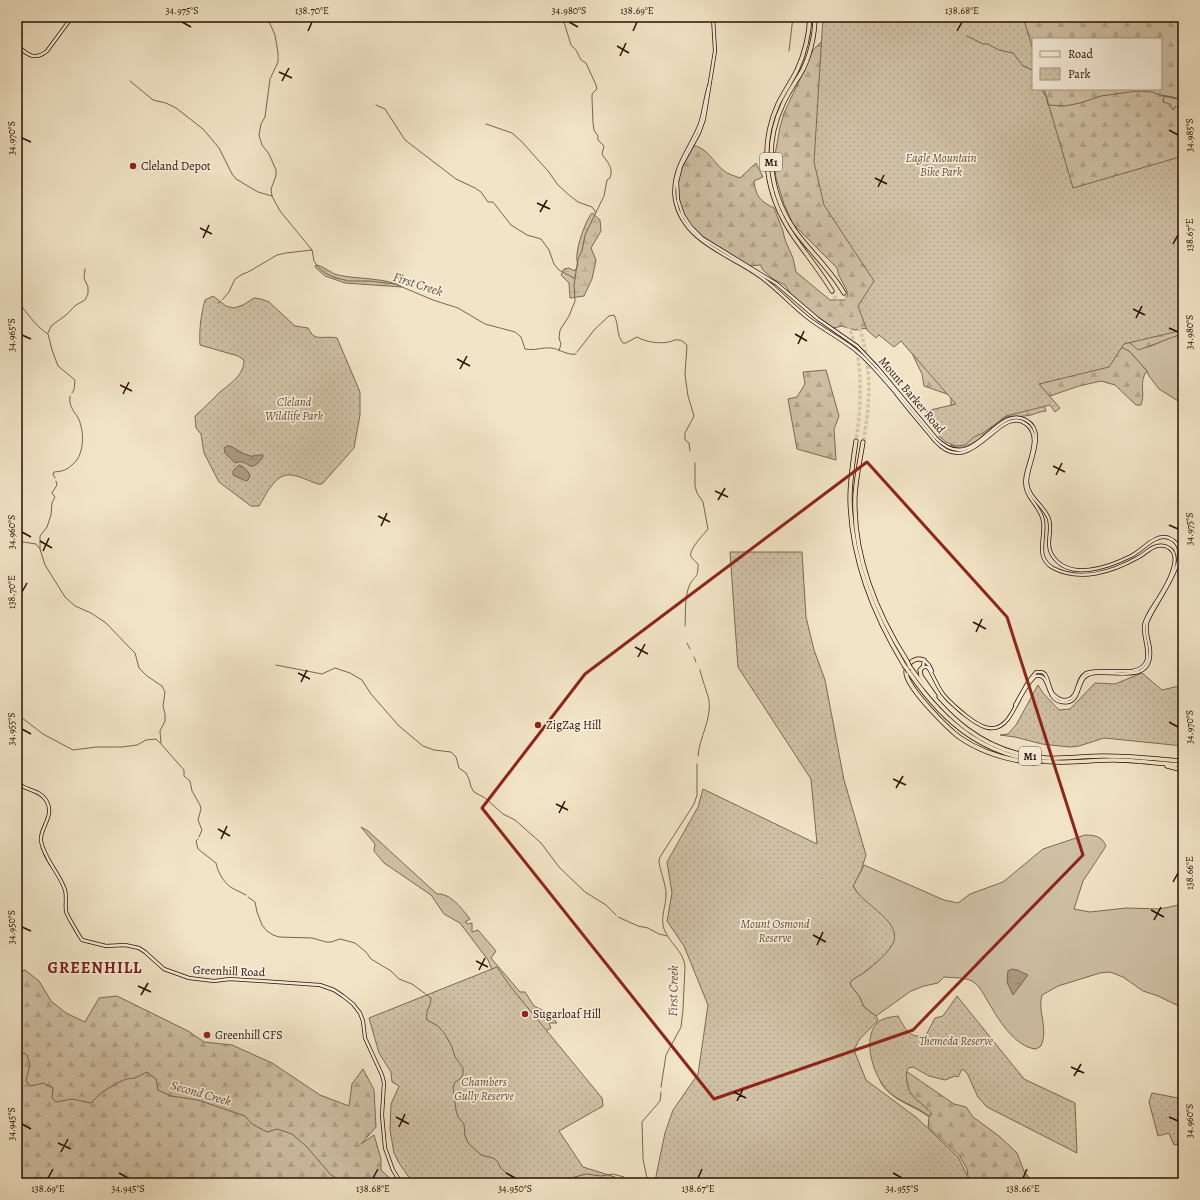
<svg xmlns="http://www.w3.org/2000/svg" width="1200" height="1200" font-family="Alegreya,serif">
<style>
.grass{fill:#d0c1a6;stroke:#7d6854}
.forest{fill:url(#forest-firs);stroke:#7d6854;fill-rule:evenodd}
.wetland{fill:url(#wetland-marsh);stroke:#7d6854}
.park{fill:url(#park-dots);stroke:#7d6854}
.water{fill:url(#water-ripples);stroke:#796450}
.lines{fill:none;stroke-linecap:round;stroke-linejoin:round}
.stream{stroke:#796450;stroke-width:1}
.motorway-tunnel{stroke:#d4c5aa;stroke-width:3.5;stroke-dasharray:3.5 2;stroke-linecap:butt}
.secondary-casing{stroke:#2a0f03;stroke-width:4}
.motorway-casing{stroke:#2a0f03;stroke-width:5}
.secondary{stroke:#f7eedb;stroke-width:2.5}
.motorway{stroke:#f2e5c7;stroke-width:3.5}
.motorway-bridge-casing{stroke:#2a0f03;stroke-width:5;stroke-linecap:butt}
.motorway-bridge{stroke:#f2e5c7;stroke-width:3.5}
.marked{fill:none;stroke:#8f2418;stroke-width:3;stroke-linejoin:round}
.ticks{fill:none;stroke:#2a0f03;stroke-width:1.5}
.poi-dot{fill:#8f2418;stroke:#f7eedb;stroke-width:1.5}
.labels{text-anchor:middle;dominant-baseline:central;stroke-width:3.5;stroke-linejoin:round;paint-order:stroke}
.shield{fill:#f7eedb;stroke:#685244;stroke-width:1}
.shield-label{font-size:11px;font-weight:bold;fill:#2a0f03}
.park-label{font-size:12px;font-style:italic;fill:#644d3c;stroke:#f7eedb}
.poi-label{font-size:12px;fill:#2a0f03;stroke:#f7eedb;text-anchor:start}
.street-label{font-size:12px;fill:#2a0f03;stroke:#f7eedb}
.water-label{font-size:13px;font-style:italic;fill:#654e3d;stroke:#f7eedb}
.district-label{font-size:16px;font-weight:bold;letter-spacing:1px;fill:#7a1f14;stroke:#f7eedb}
.neatline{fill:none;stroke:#2a0f03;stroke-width:1.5}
.ticks-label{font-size:10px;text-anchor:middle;fill:#2a0f03}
</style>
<defs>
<pattern id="forest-firs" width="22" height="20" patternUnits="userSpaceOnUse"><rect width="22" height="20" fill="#d0c1a6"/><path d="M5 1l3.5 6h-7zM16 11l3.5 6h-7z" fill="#b3a58d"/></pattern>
<pattern id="wetland-marsh" width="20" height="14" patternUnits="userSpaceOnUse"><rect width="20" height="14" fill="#d0c1a6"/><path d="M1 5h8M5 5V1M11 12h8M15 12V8" fill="none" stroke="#b3a58d"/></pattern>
<pattern id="park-dots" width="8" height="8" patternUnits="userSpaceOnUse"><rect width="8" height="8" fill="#d0c1a6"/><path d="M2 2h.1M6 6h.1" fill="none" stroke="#b3a58d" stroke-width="1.8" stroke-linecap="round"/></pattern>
<pattern id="water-ripples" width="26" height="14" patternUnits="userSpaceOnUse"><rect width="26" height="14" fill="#ae9c84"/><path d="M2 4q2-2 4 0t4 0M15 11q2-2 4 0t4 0" fill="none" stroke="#8e7e6a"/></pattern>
</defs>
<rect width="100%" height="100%" fill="#f2e5c7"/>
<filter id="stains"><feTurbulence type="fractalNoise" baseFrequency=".005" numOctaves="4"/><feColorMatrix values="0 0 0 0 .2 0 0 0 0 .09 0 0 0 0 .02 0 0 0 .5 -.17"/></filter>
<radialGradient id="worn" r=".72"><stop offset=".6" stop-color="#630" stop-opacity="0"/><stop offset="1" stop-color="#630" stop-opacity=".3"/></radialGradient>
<g class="grass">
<path d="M 1164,96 L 1183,100 L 1183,114 L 1175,107 L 1173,110 L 1163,102 Z"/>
<path d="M 1044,323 L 1151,346 L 1171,337 L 1183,334 L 1183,404 L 1159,389 L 1149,376 L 1147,371 L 1129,351 Z"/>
<path d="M 361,827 L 368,831 L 437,894 C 451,893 462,909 470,919 L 465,922 L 468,924 L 472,923 L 472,932 L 478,930 L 496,951 L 491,958 L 520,992 L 525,992 L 534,1006 L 550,1014 L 557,1023 L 549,1023 L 551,1028 L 532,1038 L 498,984 L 488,960 L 460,923 L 444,914 L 431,895 L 384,863 L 374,851 L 375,844 Z"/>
<path d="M 1085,835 C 1094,835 1102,836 1106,846 L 1083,881 L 1074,909 L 1090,912 L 1126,908 L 1160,909 L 1183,904 L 1183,1008 L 1158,996 L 1143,991 L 1123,977 L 1110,972 L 1100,973 L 1058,986 L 1042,995 C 1037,1011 1049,1029 1041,1046 L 1036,1049 C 1014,1047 997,1017 987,1000 C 983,993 979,985 972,981 C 964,977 953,978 944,977 L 938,983 L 924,986 L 911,991 L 876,1016 L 864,1007 L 859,996 L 851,986 L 850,983 L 853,979 L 865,972 L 881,958 L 859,895 L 853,886 L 864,865 L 944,900 L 958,903 L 970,894 L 1003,882 L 1043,849 Z"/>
</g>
<g class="forest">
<path d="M 895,17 L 1183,17 L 1183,100 L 1164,96 L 1163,102 L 1170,104 L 1173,110 L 1176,106 L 1183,114 L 1183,334 C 1167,338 1153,346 1138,350 L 1123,337 L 1026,388 L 1116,345 L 1129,351 L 1147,371 C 1138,382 1146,393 1141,405 L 1136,405 L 1115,385 L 1101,381 L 1079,386 L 1050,396 L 1045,401 L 1044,405 L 1046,411 C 1039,411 1032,416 1025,416 C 1019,417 1013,415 1007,417 C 987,425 975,454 951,446 L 951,400 L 950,395 L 924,386 L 922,374 L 908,345 L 880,326 L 855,330 L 842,326 L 834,328 L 824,324 L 792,296 L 785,285 L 773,279 L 762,269 L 761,265 L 748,266 L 710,244 L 691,227 L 680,208 L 677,190 L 681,166 L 692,145 C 708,148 712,161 723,170 C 727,174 735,176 740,178 L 756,163 L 763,177 L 754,181 C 756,197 760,201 774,208 L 783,231 L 785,240 L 793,258 L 796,272 L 830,300 L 845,300 L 848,294 C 845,284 838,278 837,268 L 793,224 L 784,204 L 776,178 L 774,160 L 780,127 L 784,113 L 807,64 L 813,50 L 822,41 ZM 1033,39 L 1161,39 L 1161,89 L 1033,89 Z"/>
<path d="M 826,370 L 839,416 L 834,429 L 836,460 L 797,449 L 788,399 L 797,397 L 805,384 L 803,372 Z"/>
<path d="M 25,970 L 39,981 L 51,1001 L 66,1013 L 85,1022 L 99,998 L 117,996 L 188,1031 L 204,1042 L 232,1045 L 272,1063 L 320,1095 L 349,1106 L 352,1084 L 363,1069 L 374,1090 L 376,1127 L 361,1144 L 374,1135 L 381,1159 L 381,1170 L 395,1183 L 17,1183 L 17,972 Z"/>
<path d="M 906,1071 L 954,1104 L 966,1107 L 973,1117 L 999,1136 L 1017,1153 L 1024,1171 L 1032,1181 L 1032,1183 L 988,1183 L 984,1178 L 983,1183 L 969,1183 L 967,1169 L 959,1155 L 928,1127 L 929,1117 C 912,1104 891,1101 880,1081 L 891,1078 Z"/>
</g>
<g class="wetland">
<path d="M 592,213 L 600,220 L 601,231 L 591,248 L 596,260 L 592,279 L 584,296 L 570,298 L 569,283 L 561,275 L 564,269 L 569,268 L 575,271 L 578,264 C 573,255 585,221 592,213 Z"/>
<path d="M 316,265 C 324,266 330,273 338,275 C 355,279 390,278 402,287 L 345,283 L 325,276 L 315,267 Z"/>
</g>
<g class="park">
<path d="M 823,17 L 1023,17 L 1033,50 L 1033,89 L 1044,89 L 1073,188 L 1183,156 L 1183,330 L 1124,344 L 1109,367 L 1039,384 L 1060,408 L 1055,412 L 1050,405 L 1006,416 L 983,433 L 974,437 L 965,445 L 956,446 L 946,442 L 940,437 L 926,411 L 956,404 L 901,341 L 894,347 L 879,335 L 876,338 L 867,330 L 858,306 L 874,281 L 824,205 L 814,162 Z"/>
<path d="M 213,296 L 226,306 L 234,308 L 243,305 L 254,298 L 261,299 L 269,302 L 295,326 L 308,328 C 310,331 311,334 314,336 C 319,339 330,336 337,338 L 360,392 L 360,415 L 354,448 L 322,484 L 318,484 C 309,481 300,476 291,475 C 275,473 266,495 259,506 L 251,506 L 219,482 L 204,453 L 201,434 L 196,428 L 195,416 C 204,408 212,400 220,392 C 231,383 244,375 244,360 L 238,356 L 200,345 C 199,329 201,315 205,300 Z"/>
<path d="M 730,552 L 802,552 L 806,617 L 814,650 L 825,680 L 844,780 L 866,855 L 861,871 L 853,886 C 861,904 900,919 894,941 C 890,953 871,967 862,974 C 857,977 852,979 850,983 L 851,986 L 859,996 L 864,1007 L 876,1016 L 878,1020 L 859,1040 L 854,1050 L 866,1080 L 917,1118 L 958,1157 L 971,1183 L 656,1183 L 656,1176 L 665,1133 L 673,1110 L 698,1074 L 708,1005 L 684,946 L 667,921 L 672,893 L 667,862 L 698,807 L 703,789 L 817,844 L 811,779 L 738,667 Z"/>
<path d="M 1142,673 L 1162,690 L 1183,685 L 1183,746 L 1104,738 L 1079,746 L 1069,747 L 1042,744 L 1015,737 L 1000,735 L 1008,734 L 1016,725 L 1038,685 L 1043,693 L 1059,710 L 1070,709 L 1095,683 L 1115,684 Z"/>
<path d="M 497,967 L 510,986 L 602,1098 L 603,1106 L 559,1131 L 583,1167 L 615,1177 L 616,1183 L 413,1183 L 399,1163 L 394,1153 L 390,1130 L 391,1104 L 399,1086 L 392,1082 L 391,1072 L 379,1053 L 369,1018 Z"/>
<path d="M 957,996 L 1024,1079 L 1075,1103 L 1077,1153 L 987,1107 L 978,1097 L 967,1073 L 962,1069 L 958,1077 L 955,1076 L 945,1080 L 929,1076 L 913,1067 L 908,1068 C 906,1073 906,1076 907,1081 C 909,1100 921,1100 932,1114 L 930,1116 C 926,1115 924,1112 920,1110 C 908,1103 896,1100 886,1089 C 873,1074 862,1039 877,1023 C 882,1018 891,1017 898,1016 C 905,1028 909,1040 926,1035 L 935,1018 L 943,1016 Z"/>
<path d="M 1152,1093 L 1183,1099 L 1183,1143 L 1174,1145 L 1169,1133 L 1158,1136 L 1149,1102 Z"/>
</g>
<g class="water">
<path d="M 227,446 L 230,446 C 237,449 242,454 250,456 C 254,457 258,454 263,455 L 263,457 C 249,477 249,457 235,463 L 225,453 L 224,448 Z"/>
<path d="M 239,465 C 245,468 248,470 250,476 L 248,480 L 246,481 L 233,475 L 233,471 Z"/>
<path d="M 1012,969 L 1017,970 L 1028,975 L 1013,995 L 1007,982 L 1008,971 Z"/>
</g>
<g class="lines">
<g class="stream">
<path d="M 267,17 L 275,35 L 278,53 L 278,62 L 270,79 L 265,117 L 261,124 L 259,135 L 262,145 L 269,154 L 276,170 L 276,176 L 271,189 L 272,196 L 280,211 L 312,250"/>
<path d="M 557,17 L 564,22 L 571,45 L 576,50 L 581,60 L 586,63 L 596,85 L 597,89 L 592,94 L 592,98 L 593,123 L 594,130 L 598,136 L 598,140 L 604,146 L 602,154 C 607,162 614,168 610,178 L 607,180 L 604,196 L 585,235 L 582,251 L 578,259 L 574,285 L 575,301 L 569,316 L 560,330 L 559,338 L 561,344 L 559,351"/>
<path d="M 1182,17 L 1183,18"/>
<path d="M 564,22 L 565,17"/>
<path d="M 967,36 L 983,44 L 988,44 L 999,50 L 1013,53 L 1023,66 L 1033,70"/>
<path d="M 789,51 L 793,17"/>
<path d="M 130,81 L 153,100 L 166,103 L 176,108 L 203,129 L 219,148 L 232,174 L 236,179 L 258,192 L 272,196"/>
<path d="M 1041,89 L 1047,98 L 1048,105 L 1065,106 L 1080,103 L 1101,96 L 1137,91 L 1152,92 L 1160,95 L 1173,97 L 1183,100"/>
<path d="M 376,105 L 385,109 L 405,140 L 456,179 L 475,188 L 481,192 L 488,202 L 493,202 L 511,225 L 527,235 L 541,239 L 549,250 L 554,264 L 559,270 L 574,278"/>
<path d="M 486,124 L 512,133 L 522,142 L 548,171 L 558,185 L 569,195 L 578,202 L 592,207 L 595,211 L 595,213"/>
<path d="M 222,300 L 229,292 L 235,279 L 241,275 L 250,271 L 277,255 L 286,253 L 312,250 L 314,261 L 318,267 L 325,273 L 336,278 L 349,281 L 369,281 L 395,284 L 433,300 L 458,308 L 485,324 L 515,332 L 521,337 L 525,349 C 535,351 542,347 551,348 C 560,349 568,356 576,354"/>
<path d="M 17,301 L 21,305"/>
<path d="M 218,303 L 220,302"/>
<path d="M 23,308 C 31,318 37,327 48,334 L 52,350 L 58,366 L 75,380 L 74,390 L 72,393"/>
<path d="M 48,333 L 51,326 L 66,315 L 76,305 L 85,300 L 88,294 L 88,287 L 84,278 L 85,269"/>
<path d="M 577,352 L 595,329 L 609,316 L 614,315 C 619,324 616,335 623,343 L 626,343 L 637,337 C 646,342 659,344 669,342 C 673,341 675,339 679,340 C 682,340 684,343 687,345 L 685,375 L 688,396 L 694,416 L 685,433 L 685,440 L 689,443 L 690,451"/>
<path d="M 55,478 L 53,474 L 54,472 C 66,471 68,469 76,461 C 85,450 84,427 77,416 C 72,409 69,405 70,396"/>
<path d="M 56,481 L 57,485 L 52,493 L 55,497 L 52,503 L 51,515 L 47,527 L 40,536 L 40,549 L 45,565 L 65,597 L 75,606 L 91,613 L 106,623 L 129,647 L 135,653 L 139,668 L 147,676 L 162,686 L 165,692 L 163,706 L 165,714 L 165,721 L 160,731 L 161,744 L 184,770 L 184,776 L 190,781 L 192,791 L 200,805 L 201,809 L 198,820 L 202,830 L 199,837"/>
<path d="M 23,542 L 36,544 L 40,549"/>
<path d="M 685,626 C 686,613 684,597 690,584 C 696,574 698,579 698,564 C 696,562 693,559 691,557 C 688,550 704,534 708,529 L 703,502 L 697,493 L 695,486 L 695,463"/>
<path d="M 687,643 L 690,649"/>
<path d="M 694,657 L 696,662"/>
<path d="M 276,665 L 322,674 L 335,668 L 350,673 L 362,680 L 371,694 L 399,726 L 423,746 L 434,750 L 451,752 L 456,757 L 459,768 L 466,773 L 469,779 L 471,787 L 474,792 L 485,798 L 503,814 L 515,820 L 541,843 L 559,867 L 585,892 L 606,905 L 616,915"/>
<path d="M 17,714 L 43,734 L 73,750 L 96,747 L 122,747 L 137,745 L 146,740 L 156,739 L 160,743"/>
<path d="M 698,756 C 699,738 712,719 709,700 C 707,692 702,679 700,670"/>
<path d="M 198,839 L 196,841 L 198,849 L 216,863 C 218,873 225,885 234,889 C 238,891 242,893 246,895"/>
<path d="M 248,897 L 255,902 L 257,912 L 262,925 L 267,931 L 273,935 L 279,937 L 312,938 L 326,942 L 331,942 L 340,939 L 355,943 L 366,952 L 371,959 L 391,971 L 399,979 L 412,984 L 431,998 C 431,1007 425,1010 427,1020 L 438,1026 L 445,1034 L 452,1047 L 455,1057 L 463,1068 L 463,1074 L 461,1078 L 455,1082 L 453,1087 L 456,1110 L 458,1117 L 464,1124 L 465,1136 L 468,1143 L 481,1155 L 493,1158 L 498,1162 L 500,1167 L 506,1173 L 526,1183"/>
<path d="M 618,917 L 638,926 L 648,928 L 659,934 L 667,936"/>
<path d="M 17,1055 L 21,1056 L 24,1053 L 27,1055 L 30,1065 L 26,1081 L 31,1086 L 43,1083 L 53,1088 L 52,1098 L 56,1102 L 72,1099 L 91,1103 L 101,1093 L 115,1084 L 126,1079 L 135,1078 L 147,1072 L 156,1079 L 158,1090 L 171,1096 L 198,1100 L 245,1116 L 252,1124 L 267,1132 L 277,1129 L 292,1134 L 306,1146 L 331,1175 L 345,1183"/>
<path d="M 661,1087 L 666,1055 L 681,1027 L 683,1010 L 685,967 C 684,951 669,943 664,929 C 660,918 666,906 666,895 C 666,883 660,872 659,861 L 660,857 L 694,804 L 697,795 L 697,764"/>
<path d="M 540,1183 L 546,1181 L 571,1178 L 586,1174 L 601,1176 L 613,1174 L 624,1177 L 628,1183"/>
<path d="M 648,1183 L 643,1159 L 642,1122 L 660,1101 L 661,1092"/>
</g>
<g class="motorway-tunnel">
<path d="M 832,291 C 842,312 854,334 858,358 C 862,385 860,414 856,441"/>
<path d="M 844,293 C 849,303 855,313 858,324 C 872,361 871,403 863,442"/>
</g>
<defs>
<g id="secondary">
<path d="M 713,17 L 715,51 L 704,119 L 699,133 L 681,166 L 677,182 L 678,200 L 683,215 L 691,227 L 702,238 L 777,284 L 818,319 L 857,346 L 877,367 L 936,438 C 975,478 994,403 1026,420 C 1048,432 1027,464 1027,482 C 1028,498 1044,505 1049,519 C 1053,531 1045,544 1052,555 C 1069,582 1109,567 1131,556 C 1143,550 1155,533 1169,538 C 1200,550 1152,605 1147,623 C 1145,632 1149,640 1150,649 C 1154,690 1102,665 1086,676 C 1076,683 1081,706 1061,702 C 1045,699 1051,673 1036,676 C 1024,685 1017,707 1008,719 C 994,737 978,725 965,715 C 957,708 949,702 943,694 C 937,686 934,677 929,669 L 927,667 L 923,667 L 924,660"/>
<path d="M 17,45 C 27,55 35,61 47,51 L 72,17"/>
<path d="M 709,86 C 705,99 704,112 700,124 C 690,150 670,170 675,200 C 683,240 725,253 755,273 C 774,285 790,304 808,318 C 825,331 844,340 860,354 C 873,366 884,379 895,392 C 908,409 922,425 935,441 C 972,482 999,403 1026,424 C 1042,435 1029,460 1026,475 C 1021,497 1040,503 1043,521 C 1046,538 1034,557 1053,568 C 1080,582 1112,572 1137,558 C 1144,555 1149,548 1157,546 C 1161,545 1165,545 1169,548 C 1184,557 1165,588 1158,599 C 1153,607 1146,616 1144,625 C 1142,641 1159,666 1132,671 C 1121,672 1094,669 1086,673 C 1075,679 1080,700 1064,700 C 1060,700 1056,697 1053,694 C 1049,688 1049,680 1045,674 L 1042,672 L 1036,672 L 1028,682 L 1015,705"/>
<path d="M 924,660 L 929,665 L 932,671"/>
<path d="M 17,783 C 25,790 40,790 46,800 C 56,816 39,828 41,841 C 44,859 59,872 65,890 C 67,897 65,904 66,911 C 66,914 80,937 82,940 L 106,946 L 125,945 L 139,948 L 145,952 L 164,969 L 189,978 L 214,981 L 230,979 L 320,985 L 334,990 L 343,996 L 353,1004 L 360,1013 L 363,1021 L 365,1038 L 382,1075 L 384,1083 L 382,1115 L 385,1148 L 393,1170 L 401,1183"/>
</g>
<g id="motorway">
<path d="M 810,17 C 809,35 805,53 797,70 C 791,82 784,92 778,104 C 758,148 766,195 792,234 C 805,253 820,271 832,291"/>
<path d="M 815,17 C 815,35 810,57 801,73 C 795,83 788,93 783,104 C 762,148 770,198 799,236 C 814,255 832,272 844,293"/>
<path d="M 856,441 C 853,460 850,479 850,499 C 851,559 873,614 904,665"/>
<path d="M 863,442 C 860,460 856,478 855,496 C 853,555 876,612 907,661"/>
<path d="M 924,660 C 919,658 914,659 910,663 C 906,666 905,672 907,677 C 913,693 945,726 959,737 C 982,753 1007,760 1034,763"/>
<path d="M 910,667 C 945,716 983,754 1046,758 C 1066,759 1085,756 1104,756 C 1131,756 1157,759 1183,761"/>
<path d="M 923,667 L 920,670 L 921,676 L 935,696"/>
<path d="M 909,672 C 945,725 988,760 1055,762 C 1075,763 1094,760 1113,760 C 1137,760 1160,764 1183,765"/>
<path d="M 1167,766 L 1183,770"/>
</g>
</defs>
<use href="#secondary" class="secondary-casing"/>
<use href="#motorway" class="motorway-casing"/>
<use href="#secondary" class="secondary"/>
<use href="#motorway" class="motorway"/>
<defs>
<g id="motorway-bridge">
<path d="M 907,661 L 910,667"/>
<path d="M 904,665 L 909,672"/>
</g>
</defs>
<use href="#motorway-bridge" class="motorway-bridge-casing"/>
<use href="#motorway-bridge" class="motorway-bridge"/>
</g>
<path class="marked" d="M 867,462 L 1007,617 L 1083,855 L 913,1030 L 714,1099 L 482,808 L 585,674 Z"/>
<path class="ticks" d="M 182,22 L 191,27M 569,22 L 578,27M 308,31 L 312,22M 633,31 L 637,22M 957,31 L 962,22M 617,46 L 629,53M 620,56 L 626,43M 279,72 L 292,78M 282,81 L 289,68M 1169,130 L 1178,135M 22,138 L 31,142M 875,178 L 887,184M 878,187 L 884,175M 537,203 L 550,209M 540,212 L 547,200M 200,228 L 212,234M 203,238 L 209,225M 1173,244 L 1178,235M 1133,309 L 1145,315M 1136,318 L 1142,306M 1169,328 L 1178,332M 795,334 L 807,341M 22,335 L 31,339M 798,344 L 804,331M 457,359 L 470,366M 460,369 L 467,356M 120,385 L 132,391M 123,394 L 129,382M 1053,466 L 1065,472M 1056,475 L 1062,463M 715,491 L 728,497M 718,500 L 725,488M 378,516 L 390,522M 1169,525 L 1178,529M 381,526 L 387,513M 22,532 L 31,537M 40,541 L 52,548M 43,551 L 49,538M 22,592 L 27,583M 973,622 L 986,629M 976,632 L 982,619M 635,647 L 648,654M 638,657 L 645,644M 298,673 L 310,679M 301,682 L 307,670M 1169,722 L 1178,727M 22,729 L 31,734M 893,779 L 906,785M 896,788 L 903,776M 556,804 L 568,810M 559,813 L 565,801M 218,829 L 230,836M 221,839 L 227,826M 1173,882 L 1178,873M 1151,910 L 1164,917M 1154,920 L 1161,907M 22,927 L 31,931M 813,935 L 826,942M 817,945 L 823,932M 476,961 L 488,967M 479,970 L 485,958M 138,986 L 151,992M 141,995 L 148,983M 1071,1067 L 1084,1073M 1074,1076 L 1081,1064M 734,1092 L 746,1098M 737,1101 L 743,1089M 396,1117 L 409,1124M 1169,1117 L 1178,1121M 22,1124 L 31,1129M 399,1127 L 405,1114M 58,1143 L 71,1149M 61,1152 L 68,1139M 119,1173 L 128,1178M 506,1173 L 515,1178M 893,1173 L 902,1178M 48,1178 L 53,1169M 373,1178 L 378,1169M 698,1178 L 702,1169M 1023,1178 L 1027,1169"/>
<g class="poi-dot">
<circle cx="133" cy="166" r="4"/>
<circle cx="538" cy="725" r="4"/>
<circle cx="525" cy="1014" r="4"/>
<circle cx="207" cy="1035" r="4"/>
</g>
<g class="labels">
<g class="shield">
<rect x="760" y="153" width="22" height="18" rx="3"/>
<rect x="1019" y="747" width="22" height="18" rx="3"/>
</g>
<g class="shield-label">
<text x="771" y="162">M1</text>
<text x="1030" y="756">M1</text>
</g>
<g class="park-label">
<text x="941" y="158">Eagle Mountain<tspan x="941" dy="14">Bike Park</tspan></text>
<text x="294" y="402">Cleland<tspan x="294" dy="14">Wildlife Park</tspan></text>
<text x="775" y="924">Mount Osmond<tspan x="775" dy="14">Reserve</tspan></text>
<text x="956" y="1041">Themeda Reserve</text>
<text x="484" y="1082">Chambers<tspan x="484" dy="14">Gully Reserve</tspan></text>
</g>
<g class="poi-label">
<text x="141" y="166">Cleland Depot</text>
<text x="546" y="725">ZigZag Hill</text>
<text x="533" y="1014">Sugarloaf Hill</text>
<text x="215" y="1035">Greenhill CFS</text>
</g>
<g class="street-label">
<text transform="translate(912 395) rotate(50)">Mount Barker Road</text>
<text transform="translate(229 971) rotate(2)">Greenhill Road</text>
</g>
<g class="water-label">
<text transform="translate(418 284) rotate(18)">First Creek</text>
<text transform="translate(673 991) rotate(-89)">First Creek</text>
<text transform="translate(201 1093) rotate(16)">Second Creek</text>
</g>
<g class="district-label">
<text x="95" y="968">GREENHILL</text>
</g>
</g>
<rect width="1200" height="1200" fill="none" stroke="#f2e5c7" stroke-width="44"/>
<rect x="1032" y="38" width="130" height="52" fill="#f7eedb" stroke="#a59585"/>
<rect x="1040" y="51" width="20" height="6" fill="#f7eedb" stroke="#a59585"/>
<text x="1068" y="58" font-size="12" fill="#2a0f03">Road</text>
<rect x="1040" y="68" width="20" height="12" fill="url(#park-dots)" stroke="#a59585"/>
<text x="1068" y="78" font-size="12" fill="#2a0f03">Park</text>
<rect x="22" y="22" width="1156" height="1156" class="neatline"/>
<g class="ticks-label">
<text x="182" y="14">34.975°S</text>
<text x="312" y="14">138.70°E</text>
<text x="569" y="14">34.980°S</text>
<text x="637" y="14">138.69°E</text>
<text x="962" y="14">138.68°E</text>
<text transform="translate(1189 135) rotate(-90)" y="4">34.985°S</text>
<text transform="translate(11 138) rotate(-90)" y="4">34.970°S</text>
<text transform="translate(1189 235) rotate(-90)" y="4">138.67°E</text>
<text transform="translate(1189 332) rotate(-90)" y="4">34.980°S</text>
<text transform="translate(11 335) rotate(-90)" y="4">34.965°S</text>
<text transform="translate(1189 529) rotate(-90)" y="4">34.975°S</text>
<text transform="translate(11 532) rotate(-90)" y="4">34.960°S</text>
<text transform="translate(11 592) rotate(-90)" y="4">138.70°E</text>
<text transform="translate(1189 727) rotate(-90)" y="4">34.970°S</text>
<text transform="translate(11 729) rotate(-90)" y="4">34.955°S</text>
<text transform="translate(1189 873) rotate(-90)" y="4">138.66°E</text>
<text transform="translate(11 927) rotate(-90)" y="4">34.950°S</text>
<text transform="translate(1189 1121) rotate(-90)" y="4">34.960°S</text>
<text transform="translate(11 1124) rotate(-90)" y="4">34.945°S</text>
<text x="48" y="1192">138.69°E</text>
<text x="128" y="1192">34.945°S</text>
<text x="373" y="1192">138.68°E</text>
<text x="515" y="1192">34.950°S</text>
<text x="698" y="1192">138.67°E</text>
<text x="902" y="1192">34.955°S</text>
<text x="1023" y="1192">138.66°E</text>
</g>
<rect width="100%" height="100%" filter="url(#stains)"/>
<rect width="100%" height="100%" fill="url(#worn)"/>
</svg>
